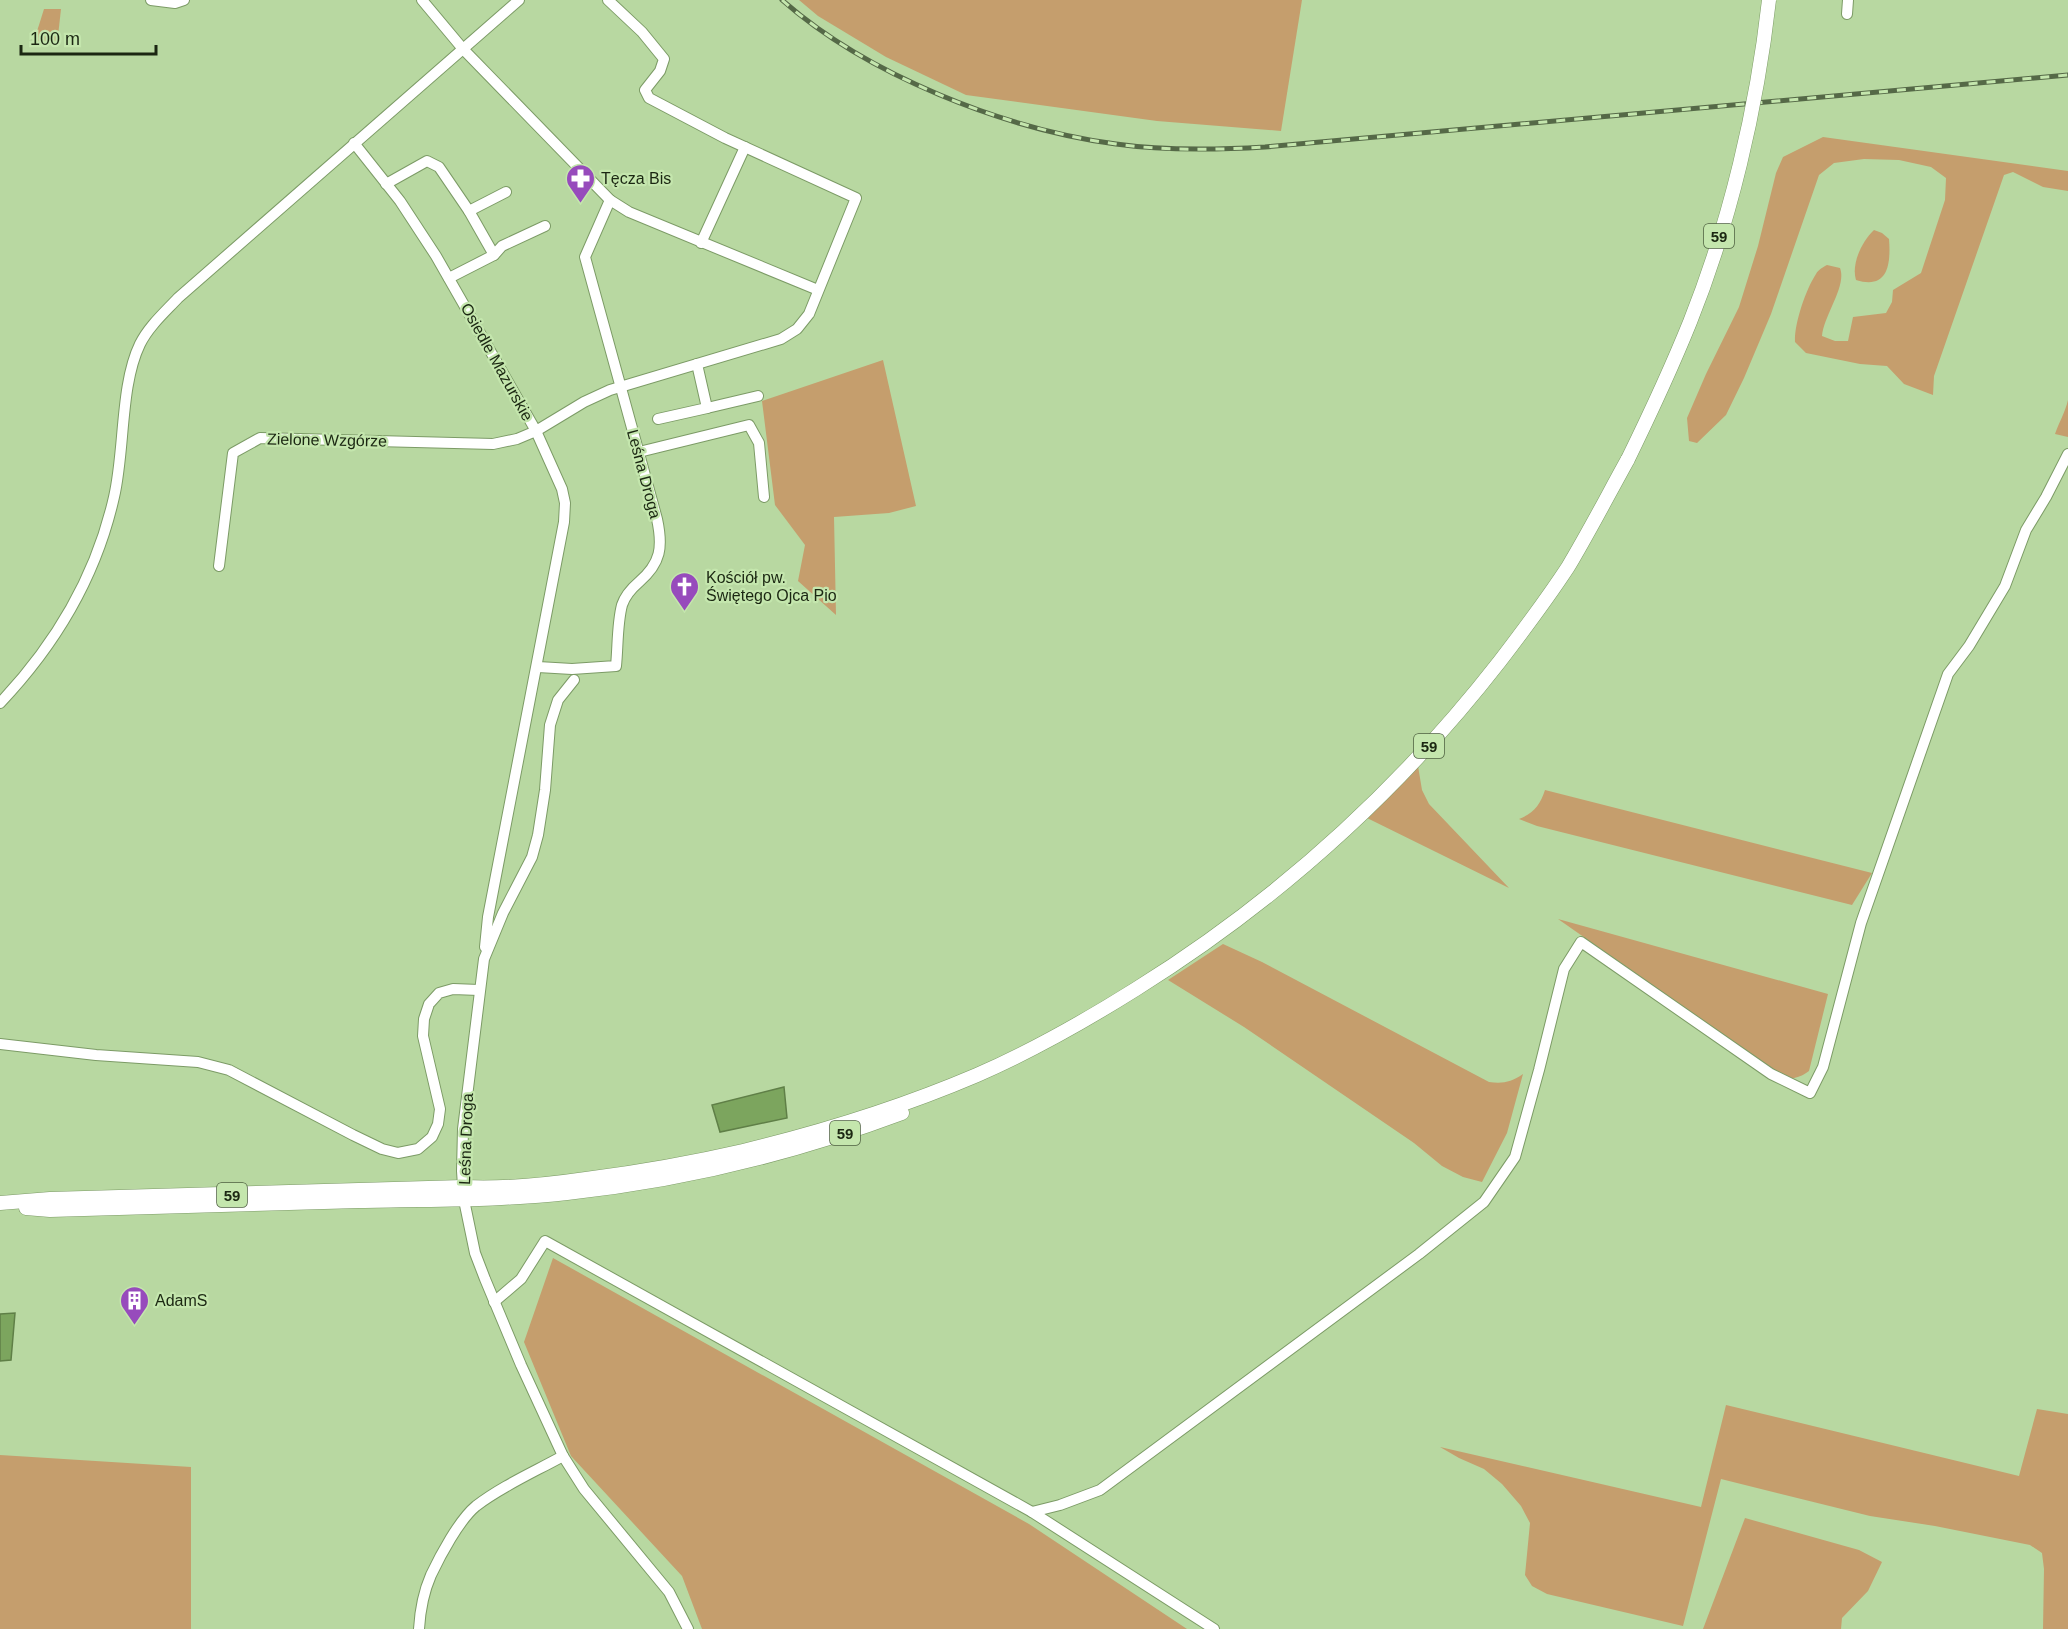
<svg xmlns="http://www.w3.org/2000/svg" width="2068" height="1629" font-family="Arial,sans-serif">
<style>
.green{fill:#c59e6d}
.water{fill:#7ca55e;stroke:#5f7f47;stroke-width:1.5}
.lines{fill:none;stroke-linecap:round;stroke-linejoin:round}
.minor-casing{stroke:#7c9b66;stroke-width:12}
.major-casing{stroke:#7c9b66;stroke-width:15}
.minor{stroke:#fff;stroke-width:10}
.major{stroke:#fff;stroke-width:14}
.rail-casing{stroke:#556947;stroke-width:5}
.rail{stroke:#c4e6ad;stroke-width:3;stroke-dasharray:9;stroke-linecap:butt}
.major-bridge-casing{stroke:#7c9b66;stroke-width:15;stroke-linecap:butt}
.major-bridge{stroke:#fff;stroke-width:14}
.labels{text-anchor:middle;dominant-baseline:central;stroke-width:4.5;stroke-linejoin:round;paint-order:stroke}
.shield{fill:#c4e6ad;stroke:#4e6040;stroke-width:1.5}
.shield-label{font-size:15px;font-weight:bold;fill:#1b2712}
.poi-label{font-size:16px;fill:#1b2712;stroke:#c4e6ad;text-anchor:start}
.street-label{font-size:16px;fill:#1b2712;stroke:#c4e6ad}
</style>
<rect width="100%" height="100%" fill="#b8d8a1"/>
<g class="green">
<path d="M 799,0 L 1302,0 L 1281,131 L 1157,121 L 966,95 L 886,57 L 818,16 Z"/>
<path d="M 44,9 L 61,9 L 57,45 L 33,44 Z"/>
<path d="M 1823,137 L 2068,171 L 2068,191 L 2043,187 L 2013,172 L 2004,175 L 1934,376 L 1933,395 L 1904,384 L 1887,366 L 1860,364 L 1806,353 L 1795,342 C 1794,324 1806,289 1816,274 C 1818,270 1823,267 1827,265 L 1840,268 C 1847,286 1824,315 1822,336 L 1835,341 L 1848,341 L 1853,317 L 1886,313 L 1892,302 L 1893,290 L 1921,273 L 1945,200 L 1946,178 L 1931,167 L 1899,160 L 1864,159 L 1834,163 L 1819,175 L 1771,314 L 1744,378 L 1726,415 L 1697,443 L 1689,441 L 1687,418 L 1706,374 L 1739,307 L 1758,246 L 1776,173 L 1783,157 Z"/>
<path d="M 1874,230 L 1882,233 L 1889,239 C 1891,264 1888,290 1856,280 C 1851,264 1862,241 1874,230 Z"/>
<path d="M 883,360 L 916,506 L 889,513 L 834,517 L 836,615 L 798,581 L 805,545 L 775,505 L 762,401 Z"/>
<path d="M 2068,400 L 2068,437 L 2055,434 C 2059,422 2065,413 2068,400 Z"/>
<path d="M 1418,766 L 1422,790 L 1429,804 L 1509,888 L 1367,818 Z"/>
<path d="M 1545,790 L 1872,873 L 1852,905 L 1537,826 L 1519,819 C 1534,813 1540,805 1545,790 Z"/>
<path d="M 1558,919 L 1828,994 L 1809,1071 C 1792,1083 1787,1078 1771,1068 Z"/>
<path d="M 1223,944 L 1262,962 L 1489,1082 C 1503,1084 1511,1082 1523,1074 L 1507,1133 L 1482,1182 L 1463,1177 L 1442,1166 L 1414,1143 L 1244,1027 L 1168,980 Z"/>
<path d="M 553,1258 L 1029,1524 L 1187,1629 L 702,1629 L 682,1576 L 571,1456 L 524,1342 Z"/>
<path d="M 1726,1405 L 2019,1476 L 2037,1409 L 2068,1414 L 2068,1629 L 2043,1629 L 2044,1569 L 2042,1553 L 2030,1545 L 1935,1526 L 1870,1516 L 1721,1479 L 1683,1626 L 1547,1594 L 1532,1586 L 1525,1575 L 1530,1523 L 1521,1506 L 1502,1484 L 1484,1469 L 1459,1458 L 1440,1447 L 1701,1507 Z"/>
<path d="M 0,1455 L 191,1467 L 191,1629 L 0,1629 Z"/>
<path d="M 1745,1518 L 1859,1550 L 1882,1562 L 1868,1591 L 1842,1618 L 1841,1629 L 1703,1629 Z"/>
</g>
<g class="water">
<path d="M 784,1087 L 787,1118 L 720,1132 L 712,1105 Z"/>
<path d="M 15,1313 L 11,1360 L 0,1361 L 0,1314 Z"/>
</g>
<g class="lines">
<defs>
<g id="minor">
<path d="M 151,0 L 175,3 L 184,0"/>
<path d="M 422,0 L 463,49 L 610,200 L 629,212 L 818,290"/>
<path d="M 1847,14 L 1848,0"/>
<path d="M 354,143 L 400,201 L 436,256 L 536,431 L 584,402 L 610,390 L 781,339 L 797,329 L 809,314 L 856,198 L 725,138 L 649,98 L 645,90 L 660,71 L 664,59 L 642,32 L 608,0"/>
<path d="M 386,184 L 427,161 L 439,167 L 469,211 L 494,255 L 449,278"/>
<path d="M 469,211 L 506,192"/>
<path d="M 701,243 L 745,147"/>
<path d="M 494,255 L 502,246 L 545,226"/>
<path d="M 707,408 L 758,396"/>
<path d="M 658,419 L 707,408 L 697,364"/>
<path d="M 639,452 L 749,425 L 759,443 L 764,497"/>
<path d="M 219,566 L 233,453 L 260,438 L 493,444 L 517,439 L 536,431 L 562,489 L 565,503 L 564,522 L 488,917 L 485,947"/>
<path d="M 538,667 L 572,669 L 616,666 C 618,647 617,624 622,605 C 625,596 632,588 639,582 C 661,563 663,547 657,519 L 585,257 L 610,200"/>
<path d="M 574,680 L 558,700 L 550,725 L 545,790 L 538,835 L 532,857 L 503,913 L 484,959 L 463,1129 L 462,1171 L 464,1200 L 475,1253 L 485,1279 L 521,1365 L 563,1456 L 584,1489 L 669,1592 L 688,1629"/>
<path d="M 0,703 C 56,644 96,577 114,497 C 125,450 120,385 140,344 C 149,326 165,312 178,298 L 519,0"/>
<path d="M 0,1044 L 96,1055 L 198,1062 L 229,1070 L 353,1135 L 382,1149 L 398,1153 L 418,1149 L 432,1137 L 438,1124 L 440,1109 L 423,1036 L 424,1019 L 429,1004 L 439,993 L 453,989 L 479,990"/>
<path d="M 494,1302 L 521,1279 L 545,1241 L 1032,1512 L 1214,1629"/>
<path d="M 1032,1512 L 1060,1505 L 1100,1490 L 1419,1254 L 1484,1202 L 1515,1157 L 1539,1070 L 1564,969 L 1581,942 L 1771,1074 L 1810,1093 L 1823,1067 L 1861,923 L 1948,674 L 1969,646 L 2005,586 L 2026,530 L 2046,497 L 2068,454"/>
<path d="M 419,1629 C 420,1612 424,1591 431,1575 C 440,1556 459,1520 476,1506 C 502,1486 534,1472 563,1456"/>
</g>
<g id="major">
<path d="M 0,1203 L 50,1199 L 463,1187 C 504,1189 545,1185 586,1179 C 639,1172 691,1163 743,1151 C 822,1132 902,1107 977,1075 C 1032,1051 1085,1021 1136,989 C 1277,901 1398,792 1500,661 C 1523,631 1547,599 1568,567 C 1589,532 1608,495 1628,459"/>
<path d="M 26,1208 L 50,1210 C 153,1207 256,1204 359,1201 C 428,1199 498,1201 567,1193 C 681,1181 795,1153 902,1113"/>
</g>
</defs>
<use href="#minor" class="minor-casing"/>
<use href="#major" class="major-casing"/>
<use href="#minor" class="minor"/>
<use href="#major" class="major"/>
<defs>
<path id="rail" d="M 782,0 C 867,75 1004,129 1116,144 C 1165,151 1215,150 1265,147 L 2068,75"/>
</defs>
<use href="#rail" class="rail-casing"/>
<use href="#rail" class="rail"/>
<defs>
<path id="major-bridge" d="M 1628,459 C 1650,414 1671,369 1690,322 C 1730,222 1757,108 1769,0"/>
</defs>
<use href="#major-bridge" class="major-bridge-casing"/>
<use href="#major-bridge" class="major-bridge"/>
</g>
<defs>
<symbol id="pharmacy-pin" viewBox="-11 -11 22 30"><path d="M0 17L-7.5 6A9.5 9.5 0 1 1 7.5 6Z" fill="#974bbc" stroke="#c4e6ad"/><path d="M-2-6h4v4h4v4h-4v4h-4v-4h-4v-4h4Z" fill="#fff"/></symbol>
<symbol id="church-pin" viewBox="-11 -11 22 30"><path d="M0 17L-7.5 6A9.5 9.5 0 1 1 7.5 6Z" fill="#974bbc" stroke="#c4e6ad"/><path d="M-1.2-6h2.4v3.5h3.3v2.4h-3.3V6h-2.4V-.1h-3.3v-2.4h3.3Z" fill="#fff"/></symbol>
<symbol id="building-pin" viewBox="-11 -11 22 30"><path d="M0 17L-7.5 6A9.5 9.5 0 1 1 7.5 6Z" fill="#974bbc" stroke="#c4e6ad"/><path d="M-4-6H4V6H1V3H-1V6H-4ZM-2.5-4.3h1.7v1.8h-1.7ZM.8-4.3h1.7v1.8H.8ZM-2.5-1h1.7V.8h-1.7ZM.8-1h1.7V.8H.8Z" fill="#fff"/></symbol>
</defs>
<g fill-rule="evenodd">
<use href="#pharmacy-pin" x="564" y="162" width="33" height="45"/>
<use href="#church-pin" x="668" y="570" width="33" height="45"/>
<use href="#building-pin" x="118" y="1284" width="33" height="45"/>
</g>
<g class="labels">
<g class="shield">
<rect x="1704" y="224" width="30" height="24" rx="4.5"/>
<rect x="1414" y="734" width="30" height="24" rx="4.5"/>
<rect x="830" y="1121" width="30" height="24" rx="4.5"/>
<rect x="217" y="1183" width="30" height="24" rx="4.5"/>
</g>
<g class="shield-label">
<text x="1719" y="236">59</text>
<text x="1429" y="746">59</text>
<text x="845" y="1133">59</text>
<text x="232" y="1195">59</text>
</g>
<g class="poi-label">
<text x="601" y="178">Tęcza Bis</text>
<text x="706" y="577">Kościół pw.<tspan x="706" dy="18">Świętego Ojca Pio</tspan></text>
<text x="155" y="1300">AdamS</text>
</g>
<g class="street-label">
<text transform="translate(497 362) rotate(61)">Osiedle Mazurskie</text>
<text transform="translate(327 440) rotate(1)">Zielone Wzgórze</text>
<text transform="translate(644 474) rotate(75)">Leśna Droga</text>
<text transform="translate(466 1139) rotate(-88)">Leśna Droga</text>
</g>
</g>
<path d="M21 45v9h135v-9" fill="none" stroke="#1b2712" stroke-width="3"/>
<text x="30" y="45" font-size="18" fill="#1b2712" stroke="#c4e6ad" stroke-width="4.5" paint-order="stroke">100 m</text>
</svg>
